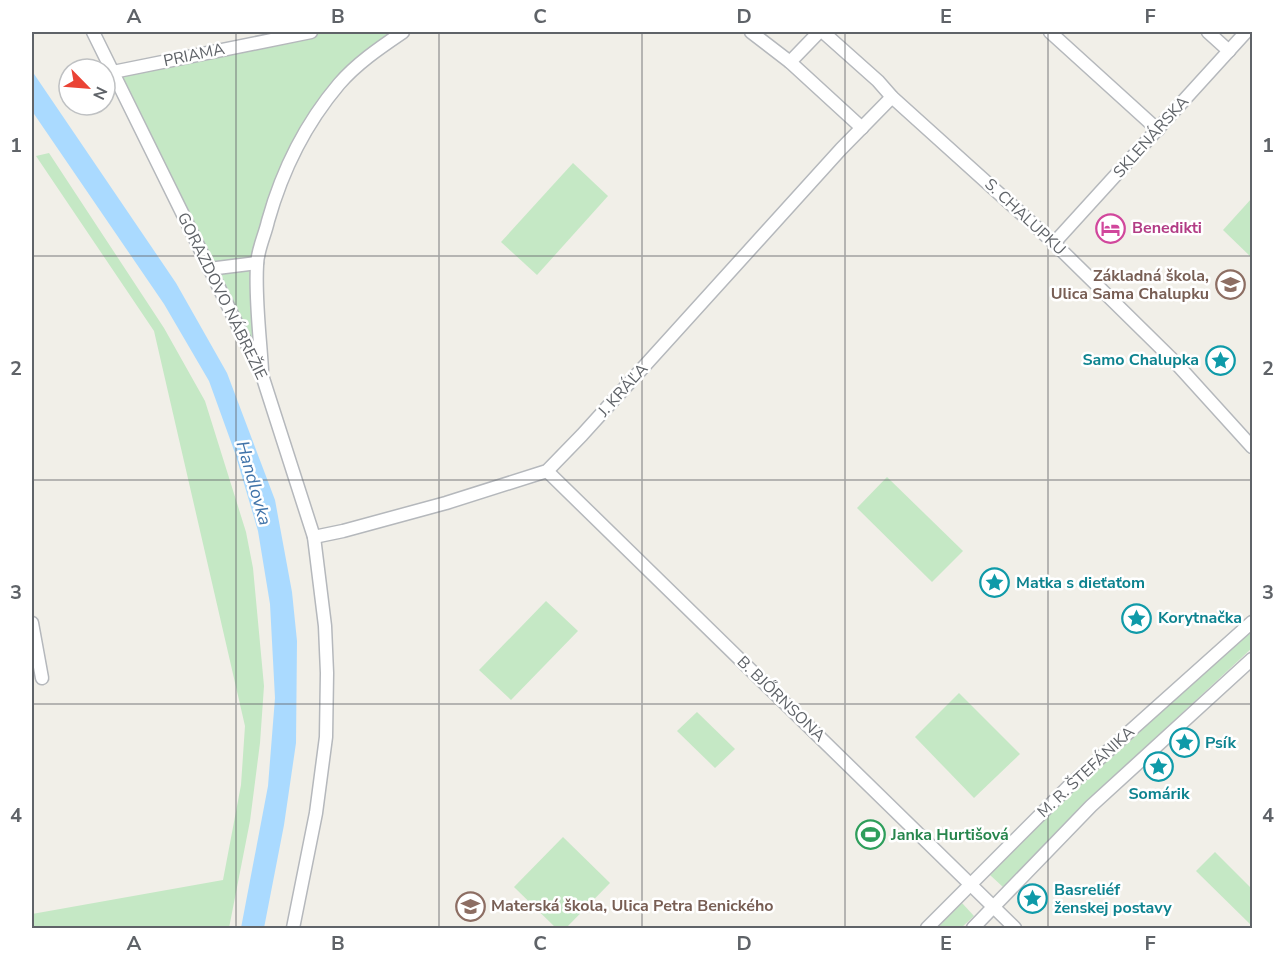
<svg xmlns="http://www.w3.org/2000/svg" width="1284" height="960" font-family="'Nunito Sans',sans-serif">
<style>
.green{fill:#c5e8c5}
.water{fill:#aadaff}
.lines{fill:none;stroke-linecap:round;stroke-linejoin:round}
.minor-casing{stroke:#b5b8bc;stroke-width:15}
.minor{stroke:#fff;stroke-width:12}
.grid{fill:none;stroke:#5f6368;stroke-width:1.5;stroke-opacity:0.55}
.labels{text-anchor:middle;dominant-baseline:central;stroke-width:5;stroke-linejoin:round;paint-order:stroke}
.street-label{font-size:16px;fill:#5f6368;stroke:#fff}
.hotel-label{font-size:16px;font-weight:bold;fill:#b23c85;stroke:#fff;text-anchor:start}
.education-label{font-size:16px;font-weight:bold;fill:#785e54;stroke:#fff;text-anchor:end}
.culture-label{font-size:16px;font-weight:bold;fill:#0d838f;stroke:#fff;text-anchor:start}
.leisure-label{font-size:16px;font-weight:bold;fill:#27864d;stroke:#fff;text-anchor:start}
.water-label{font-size:18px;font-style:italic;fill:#4174aa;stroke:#fff}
.neatline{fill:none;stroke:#5f6368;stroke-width:2}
.grid-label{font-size:20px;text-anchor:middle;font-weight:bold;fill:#5f6368}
</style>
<rect width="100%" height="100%" fill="#f1efe8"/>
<g class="green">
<path d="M 323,32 L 403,32 L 368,61 L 320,111 L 294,150 L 256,262 L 263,377 L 114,72 Z"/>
<path d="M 49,153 L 164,328 L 205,401 L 246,532 L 253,568 L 264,686 L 260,743 L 250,821 L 229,928 L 32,928 L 32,914 L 223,880 L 241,785 L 245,726 L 154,331 L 36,156 Z"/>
<path d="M 573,163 L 608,196 L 537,275 L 501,242 Z"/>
<path d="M 1252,198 L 1252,258 L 1223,230 Z"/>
<path d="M 887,477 L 963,551 L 932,582 L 857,508 Z"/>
<path d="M 546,601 L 578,631 L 511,700 L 479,670 Z"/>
<path d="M 1252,631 L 1252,648 L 1083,805 L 1003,887 L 990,875 L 1071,793 Z"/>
<path d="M 959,693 L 1020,754 L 974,798 L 915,737 Z"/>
<path d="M 697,712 L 735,749 L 715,768 L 677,731 Z"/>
<path d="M 563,837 L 610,883 L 566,928 L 556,928 L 514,887 Z"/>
<path d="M 1215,852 L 1252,889 L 1252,926 L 1196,871 Z"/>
<path d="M 962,903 L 974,916 L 961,928 L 937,928 Z"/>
</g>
<path class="water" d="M 32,71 L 176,283 L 227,373 L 275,500 L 292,592 L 297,641 L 296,743 L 284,825 L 264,928 L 241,928 L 268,786 L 275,698 L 270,604 L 258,531 L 235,453 L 209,381 L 164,304 L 32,111 Z"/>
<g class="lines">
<defs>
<g id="minor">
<path d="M 93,32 L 262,375 L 314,537 L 325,626 L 327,673 L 326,737 L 316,813 L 293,928"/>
<path d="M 751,32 L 790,62 L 862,128"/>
<path d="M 823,32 L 878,81 L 892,97 L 1054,243 L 1174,361 L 1252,447"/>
<path d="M 1050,32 L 1158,130"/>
<path d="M 1208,32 L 1229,51"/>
<path d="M 790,62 L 819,32"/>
<path d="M 113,72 L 311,32"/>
<path d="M 1054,243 L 1246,32"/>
<path d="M 209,269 L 257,263"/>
<path d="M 262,370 C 260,336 255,299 257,265 C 257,251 265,235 268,221 C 282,171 306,123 339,84 C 357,63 381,47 403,32"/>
<path d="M 547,471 L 1015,928"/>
<path d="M 314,537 L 343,531 L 446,503 L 547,471 L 582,435 L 841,149 L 892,97"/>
<path d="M 32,623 L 42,678"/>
<path d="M 927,928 L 1071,784 L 1252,622"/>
<path d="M 973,928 L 1091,806 L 1252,659"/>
</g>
</defs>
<use href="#minor" class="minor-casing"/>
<use href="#minor" class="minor"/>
</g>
<path class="grid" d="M 236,32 L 236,928M 439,32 L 439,928M 642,32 L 642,928M 845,32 L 845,928M 1048,32 L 1048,928M 32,256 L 1252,256M 32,480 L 1252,480M 32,704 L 1252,704"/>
<defs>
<symbol id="hotel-ring" viewBox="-11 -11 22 22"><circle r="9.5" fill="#fff" stroke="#d1479c" stroke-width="1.5"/><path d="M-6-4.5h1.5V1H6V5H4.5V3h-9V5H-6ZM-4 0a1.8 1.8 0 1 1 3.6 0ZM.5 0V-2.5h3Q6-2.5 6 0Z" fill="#d1479c"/></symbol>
<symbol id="school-ring" viewBox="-11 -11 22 22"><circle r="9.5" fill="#fff" stroke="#8d6e63" stroke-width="1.5"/><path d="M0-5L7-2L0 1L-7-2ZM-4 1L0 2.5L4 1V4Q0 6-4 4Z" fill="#8d6e63"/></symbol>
<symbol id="sight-ring" viewBox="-11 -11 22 22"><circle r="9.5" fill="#fff" stroke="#0f9aa8" stroke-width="1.5"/><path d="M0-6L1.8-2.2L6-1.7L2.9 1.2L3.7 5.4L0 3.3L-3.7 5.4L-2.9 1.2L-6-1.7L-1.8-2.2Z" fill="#0f9aa8"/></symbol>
<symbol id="stadium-ring" viewBox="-11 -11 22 22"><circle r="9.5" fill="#fff" stroke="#2e9e5b" stroke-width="1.5"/><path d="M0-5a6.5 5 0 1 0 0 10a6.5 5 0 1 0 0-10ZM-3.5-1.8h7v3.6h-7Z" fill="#2e9e5b"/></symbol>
</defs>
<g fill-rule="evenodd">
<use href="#hotel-ring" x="1094" y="212" width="33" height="33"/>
<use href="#school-ring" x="1214" y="268" width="33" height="33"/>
<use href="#sight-ring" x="1204" y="344" width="33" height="33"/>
<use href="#sight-ring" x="978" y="566" width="33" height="33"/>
<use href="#sight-ring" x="1120" y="602" width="33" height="33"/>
<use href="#sight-ring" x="1168" y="726" width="33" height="33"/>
<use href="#sight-ring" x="1142" y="750" width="33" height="33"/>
<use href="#stadium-ring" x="854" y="818" width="33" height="33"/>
<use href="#sight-ring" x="1016" y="882" width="33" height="33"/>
<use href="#school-ring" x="454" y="890" width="33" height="33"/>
</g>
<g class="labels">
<g class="street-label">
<text transform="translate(194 55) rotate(-12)">PRIAMA</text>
<text transform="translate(1151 137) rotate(-48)">SKLENÁRSKA</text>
<text transform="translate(1025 217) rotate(43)">S. CHALUPKU</text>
<text transform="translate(222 296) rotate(64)">GORAZDOVO NÁBREŽIE</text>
<text transform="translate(623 390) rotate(-48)">J. KRÁĽA</text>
<text transform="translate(781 699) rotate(44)">B. BJŐRNSONA</text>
<text transform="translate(1086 772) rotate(-43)">M. R. ŠTEFÁNIKA</text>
</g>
<g class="hotel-label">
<text x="1132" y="228">Benedikti</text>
</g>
<g class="education-label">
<text x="1209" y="276">Základná škola,<tspan x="1209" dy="18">Ulica Sama Chalupku</tspan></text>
<text x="491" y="906" text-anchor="start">Materská škola, Ulica Petra Benického</text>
</g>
<g class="culture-label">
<text x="1199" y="360" text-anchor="end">Samo Chalupka</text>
<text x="1016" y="583">Matka s dieťaťom</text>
<text x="1158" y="618">Korytnačka</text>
<text x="1205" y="743">Psík</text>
<text x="1159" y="794" text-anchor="middle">Somárik</text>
<text x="1054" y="890">Basreliéf<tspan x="1054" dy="18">ženskej postavy</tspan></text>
</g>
<g class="leisure-label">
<text x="891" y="835">Janka Hurtišová</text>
</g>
<g class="water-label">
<text transform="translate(254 483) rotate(74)">Handlovka</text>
</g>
</g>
<rect width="1284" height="960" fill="none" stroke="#ffffff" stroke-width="66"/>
<g transform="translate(87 87) rotate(115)"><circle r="28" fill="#ffffff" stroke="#bfc1c3" stroke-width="1.5"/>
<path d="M0-4.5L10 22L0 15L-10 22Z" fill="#ea4335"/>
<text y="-9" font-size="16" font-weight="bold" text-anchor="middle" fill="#5f6368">N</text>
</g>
<rect x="33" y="33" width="1218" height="894" class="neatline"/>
<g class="grid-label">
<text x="134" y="23">A</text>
<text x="338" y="23">B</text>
<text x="540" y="23">C</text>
<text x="744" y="23">D</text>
<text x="946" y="23">E</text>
<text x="1150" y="23">F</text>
<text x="16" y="152">1</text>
<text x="1268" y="152">1</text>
<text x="16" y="375">2</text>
<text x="1268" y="375">2</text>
<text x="16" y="599">3</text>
<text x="1268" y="599">3</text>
<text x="16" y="822">4</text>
<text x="1268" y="822">4</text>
<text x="134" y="950">A</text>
<text x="338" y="950">B</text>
<text x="540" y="950">C</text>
<text x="744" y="950">D</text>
<text x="946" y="950">E</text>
<text x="1150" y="950">F</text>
</g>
</svg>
